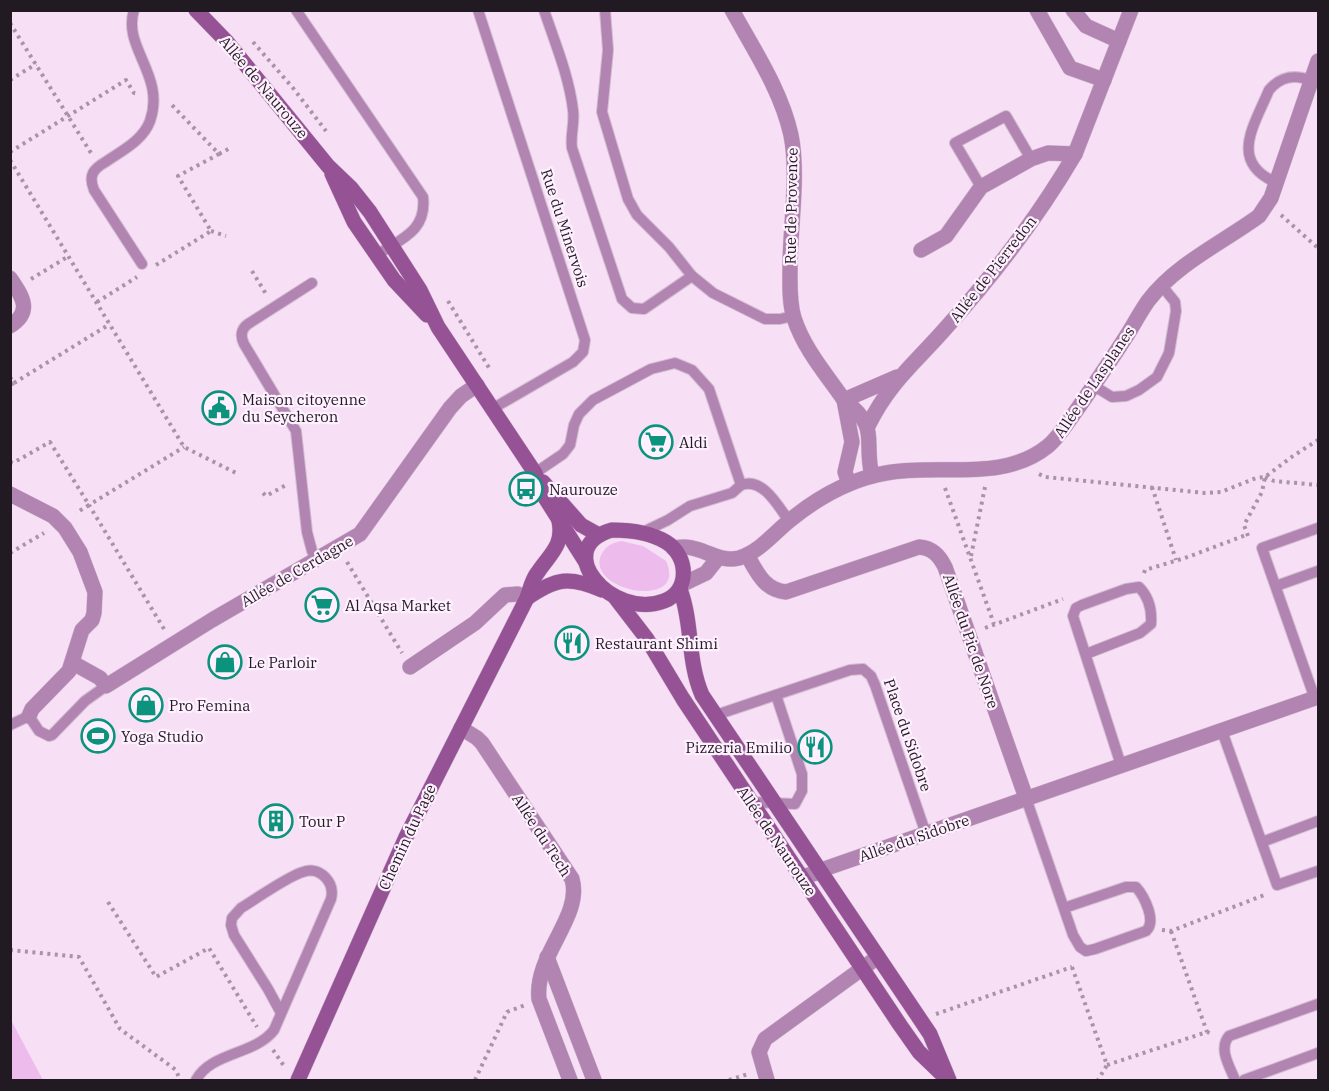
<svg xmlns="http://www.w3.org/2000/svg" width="1329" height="1091" font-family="'IBM Plex Serif',serif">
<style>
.green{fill:#eebbed}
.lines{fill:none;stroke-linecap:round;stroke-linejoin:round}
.lane-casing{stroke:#d1bcd0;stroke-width:12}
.street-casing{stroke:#d1bcd0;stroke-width:16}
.secondary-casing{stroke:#d1bcd0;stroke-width:16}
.path{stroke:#a695a6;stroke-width:4;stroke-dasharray:3 4.5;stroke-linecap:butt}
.lane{stroke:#b284b1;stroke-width:10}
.street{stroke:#b284b1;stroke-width:15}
.secondary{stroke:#955295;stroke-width:15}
.labels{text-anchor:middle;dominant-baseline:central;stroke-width:4.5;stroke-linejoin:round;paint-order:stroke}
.street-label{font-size:15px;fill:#221a22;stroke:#fef0fe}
.poi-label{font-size:15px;fill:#221a22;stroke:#fef0fe;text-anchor:start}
</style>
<rect width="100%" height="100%" fill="#f7dff6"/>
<g class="green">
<path d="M 621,541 L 643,546 L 666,561 C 688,609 591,593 600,558 C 603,548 611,543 621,541 Z"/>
<path d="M 10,1020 L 11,1020 L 43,1080 L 11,1080 Z"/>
</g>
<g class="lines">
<defs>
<g id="lane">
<path d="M 134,10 C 122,48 166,75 150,121 C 143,140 123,150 107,161 C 102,164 96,167 93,173 C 90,179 92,185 94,190 L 142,264"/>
<path d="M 296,10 L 423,197 C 427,231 401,239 377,255"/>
<path d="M 478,10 L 585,340 L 583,352 L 573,362 L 492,409"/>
<path d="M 544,10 C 555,43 569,76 573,110 C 575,123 570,135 572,148 L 622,299 L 632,308 L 644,309 L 692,276"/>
<path d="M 605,10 L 608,50 L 602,112 L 628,199 L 637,215 L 669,247 L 692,276 L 713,293 L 765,319 L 780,319 L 793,316"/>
<path d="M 1277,183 C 1228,162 1254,126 1269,90 C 1281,76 1295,74 1312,81"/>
<path d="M 981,187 L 955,143 L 1006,116 L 1031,159"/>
<path d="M 312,283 L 248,324 C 241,329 240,336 244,344 L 296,431 L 307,532 L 312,551 L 316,558"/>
<path d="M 1094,386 L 1112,397 L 1126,396 L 1139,390 L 1157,377 L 1169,353 L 1176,311 L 1175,302 L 1162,286"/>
<path d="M 535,473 L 563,454 L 570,445 L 574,425 L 579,414 L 593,400 L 651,369 L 675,363 L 692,370 L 709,389 L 741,485 L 732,493 L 690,506 L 668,520 L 641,533"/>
<path d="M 741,485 C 763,477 778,506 789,521"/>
<path d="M 1276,586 L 1318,571"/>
<path d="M 1086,654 L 1140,633 L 1151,624 C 1152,610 1149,597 1139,587 L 1126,589 L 1082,605 L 1076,608 L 1073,616 L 1121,765"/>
<path d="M 1315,699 L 1262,548 L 1318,528"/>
<path d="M 717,717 L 722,713 L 850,670 L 863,669 L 871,676 L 875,685 L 926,834"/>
<path d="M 10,725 L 29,716 L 39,731 L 49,736 L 52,735 L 85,701 L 106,686"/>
<path d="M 1222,731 L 1277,885 L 1318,871"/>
<path d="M 1026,798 L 1073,935 L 1080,947 L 1086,951 L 1095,949 L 1146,931 C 1157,921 1144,896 1136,887 L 1126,887 L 1064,908"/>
<path d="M 751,802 L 795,804 L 802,791 L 802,774 L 776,695"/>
<path d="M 1262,842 L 1318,821"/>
<path d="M 196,1080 C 211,1052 255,1055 274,1030 L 331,899 C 333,891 331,883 325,877 C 319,871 311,869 303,872 C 288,876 256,899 241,908 L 232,918 L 231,925 L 234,935 L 268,989 L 281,1013"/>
<path d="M 1235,1080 C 1230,1067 1218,1049 1229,1036 L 1318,1004"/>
<path d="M 1244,1080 L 1318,1053"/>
</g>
<g id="street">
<path d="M 732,10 C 754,50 781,90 791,135 C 799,176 790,226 790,268 C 790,284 789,302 794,318 C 804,349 826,374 844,400 L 897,377"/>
<path d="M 1037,10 L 1070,68 L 1104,80"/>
<path d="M 1073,10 L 1086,26 L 1119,41"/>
<path d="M 921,250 L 946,236 L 981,187 L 1031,159 L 1048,153 L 1075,154"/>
<path d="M 10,278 C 21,295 34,311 10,326"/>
<path d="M 868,426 C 889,383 914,364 944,330 C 993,276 1038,217 1075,154 L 1131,10"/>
<path d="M 849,484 L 845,472 L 852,442 L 844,400 C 881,429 863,438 872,476"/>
<path d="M 10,494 L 53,516 L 65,528 L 80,552 L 95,592 L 94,613 L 92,620 L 82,630 L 69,671 L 32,709 L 29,716"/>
<path d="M 673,548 C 681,547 688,546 696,549 C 711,553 722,562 739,558 C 759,552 773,534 789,521 C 817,498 851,479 886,473 C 939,463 1003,483 1048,446 C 1059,437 1067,423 1076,411 C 1094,385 1112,359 1129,332 C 1135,322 1141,311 1148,301 C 1176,264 1222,243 1259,216 L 1271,198 L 1318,61"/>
<path d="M 747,555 C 757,572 764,590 786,592 L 919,547 C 932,548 939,555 945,567 L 1026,798"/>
<path d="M 683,584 L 706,573 L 718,558"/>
<path d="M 73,663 L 100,678 L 106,686 L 212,620 L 360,534 L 450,408 L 461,396 L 477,385"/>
<path d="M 410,667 L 475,623 L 505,595 L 518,594 L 527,598"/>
<path d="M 461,728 L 477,738 L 482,743 L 572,879 C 583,917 534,955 539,999 L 570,1080"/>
<path d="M 801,877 L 821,872 L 827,868 L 1318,697"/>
<path d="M 547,957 L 594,1080"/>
<path d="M 767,1080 L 759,1052 L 765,1039 L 878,957"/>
</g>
<g id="secondary">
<path d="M 196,10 L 227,42 L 328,166 L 351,188 L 370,212 L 420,290 L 438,327 L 535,473 L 544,496 L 585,561"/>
<path d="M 332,174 L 354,222 L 394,280 L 427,315"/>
<path d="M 543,482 L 581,525 L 599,535"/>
<path d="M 612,530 C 629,530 651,533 666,542 C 689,556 690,591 664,601 C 612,621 549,548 612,530 Z"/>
<path d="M 680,589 C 693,624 687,660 702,695 L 930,1034 L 949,1080"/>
<path d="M 614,596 L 647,639 L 683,699 L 900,1025 L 919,1052 L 948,1080"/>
<path d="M 527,598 C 556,578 569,576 602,590"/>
<path d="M 298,1080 L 406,837 L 527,598 C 530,589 532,579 538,572 C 550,554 564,545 559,521"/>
</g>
</defs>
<use href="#lane" class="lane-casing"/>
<use href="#street" class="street-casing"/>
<use href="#secondary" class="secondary-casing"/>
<g class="path">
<path d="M 10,23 L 91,153"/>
<path d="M 253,42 L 293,88 L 326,131"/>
<path d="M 10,80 L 36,64"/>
<path d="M 10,152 L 126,80 L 134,93 L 139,94"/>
<path d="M 219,154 L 232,147"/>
<path d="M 10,160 L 184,447 L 238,474"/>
<path d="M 1281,215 L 1318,248"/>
<path d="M 211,231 L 226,236"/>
<path d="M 156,265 L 211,231 L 178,176 L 219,154 L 169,102"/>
<path d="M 252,271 L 266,294"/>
<path d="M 31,279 L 69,256"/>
<path d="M 448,301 L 491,371"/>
<path d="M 97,302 L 137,277"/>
<path d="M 10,377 L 14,383 L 10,385"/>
<path d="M 14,383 L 110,324"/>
<path d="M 10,462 L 13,463 L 50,442 L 89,505 L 76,513"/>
<path d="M 1039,474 L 1045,477 L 1205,493 L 1221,492 L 1256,478 L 1265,477 L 1293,456 L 1318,440"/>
<path d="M 1265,477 L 1274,481 L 1318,485"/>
<path d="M 1152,487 L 1176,560"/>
<path d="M 945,488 L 994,624"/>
<path d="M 263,493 L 266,496 L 288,484"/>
<path d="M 1248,536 L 1244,525 L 1262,492 L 1265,477"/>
<path d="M 10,553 L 44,533"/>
<path d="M 971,556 L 985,487"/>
<path d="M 347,562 L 402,653"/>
<path d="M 1144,573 L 1145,570 L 1185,558 L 1246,535"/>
<path d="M 985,628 L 1063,599"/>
<path d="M 164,629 L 89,505 L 184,447"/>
<path d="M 108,902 L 156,977 L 209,948 L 257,1027"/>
<path d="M 1162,930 L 1171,931 L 1267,894"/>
<path d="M 1171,931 L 1207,1032"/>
<path d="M 10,950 L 79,957 L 120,1029 L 176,1070 L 180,1080"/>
<path d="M 1072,967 L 1107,1065 L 1098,1080"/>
<path d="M 936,1014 L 1072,967"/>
<path d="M 273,1050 L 284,1066"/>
<path d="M 1107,1065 L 1207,1032 L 1212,1034"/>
<path d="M 475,1080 L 507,1012 L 525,1005"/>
<path d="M 729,1080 L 748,1074"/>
</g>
<use href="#lane" class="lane"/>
<use href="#street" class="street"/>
<use href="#secondary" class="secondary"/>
</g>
<defs>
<symbol id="civic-ring" viewBox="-11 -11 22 22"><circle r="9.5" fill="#fef0fe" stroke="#0c937d" stroke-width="1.5"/><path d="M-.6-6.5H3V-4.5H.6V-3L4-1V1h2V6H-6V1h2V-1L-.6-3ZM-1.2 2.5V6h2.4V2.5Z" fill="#0c937d"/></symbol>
<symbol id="supermarket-ring" viewBox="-11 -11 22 22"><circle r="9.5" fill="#fef0fe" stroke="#0c937d" stroke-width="1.5"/><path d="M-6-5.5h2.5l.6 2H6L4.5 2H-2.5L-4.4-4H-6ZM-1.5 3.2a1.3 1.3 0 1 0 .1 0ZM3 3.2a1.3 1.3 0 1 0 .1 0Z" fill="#0c937d"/></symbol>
<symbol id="bus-ring" viewBox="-11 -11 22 22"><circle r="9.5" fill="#fef0fe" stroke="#0c937d" stroke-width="1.5"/><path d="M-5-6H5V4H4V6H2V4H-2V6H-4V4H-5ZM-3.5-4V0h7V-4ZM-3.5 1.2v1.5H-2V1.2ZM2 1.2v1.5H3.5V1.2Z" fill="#0c937d"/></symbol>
<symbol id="restaurant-ring" viewBox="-11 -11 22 22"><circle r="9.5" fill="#fef0fe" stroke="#0c937d" stroke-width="1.5"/><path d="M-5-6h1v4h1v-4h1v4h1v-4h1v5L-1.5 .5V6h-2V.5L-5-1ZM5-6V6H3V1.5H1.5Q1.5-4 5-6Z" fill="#0c937d"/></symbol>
<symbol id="shop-ring" viewBox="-11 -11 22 22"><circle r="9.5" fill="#fef0fe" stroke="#0c937d" stroke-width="1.5"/><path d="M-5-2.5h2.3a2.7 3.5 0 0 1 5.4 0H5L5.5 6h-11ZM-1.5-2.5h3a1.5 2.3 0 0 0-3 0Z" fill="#0c937d"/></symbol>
<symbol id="stadium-ring" viewBox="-11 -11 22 22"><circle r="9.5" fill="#fef0fe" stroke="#0c937d" stroke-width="1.5"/><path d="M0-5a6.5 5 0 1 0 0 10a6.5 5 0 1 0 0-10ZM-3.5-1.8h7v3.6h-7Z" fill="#0c937d"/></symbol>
<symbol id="building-ring" viewBox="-11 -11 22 22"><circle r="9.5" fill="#fef0fe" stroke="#0c937d" stroke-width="1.5"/><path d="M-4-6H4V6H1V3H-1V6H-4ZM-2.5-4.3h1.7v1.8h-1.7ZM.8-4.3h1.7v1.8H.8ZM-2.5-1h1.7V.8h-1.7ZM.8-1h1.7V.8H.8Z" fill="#0c937d"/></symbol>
</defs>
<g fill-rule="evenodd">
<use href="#civic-ring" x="200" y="389" width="38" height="38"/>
<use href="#supermarket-ring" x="637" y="423" width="38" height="38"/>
<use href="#bus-ring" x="507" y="470" width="38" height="38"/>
<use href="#supermarket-ring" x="303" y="586" width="38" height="38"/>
<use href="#restaurant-ring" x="553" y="624" width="38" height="38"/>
<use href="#shop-ring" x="206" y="643" width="38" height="38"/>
<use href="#shop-ring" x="127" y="686" width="38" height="38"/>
<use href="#stadium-ring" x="79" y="717" width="38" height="38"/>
<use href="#restaurant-ring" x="796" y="728" width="38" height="38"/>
<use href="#building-ring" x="257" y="802" width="38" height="38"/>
</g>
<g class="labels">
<g class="street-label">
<text transform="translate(264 87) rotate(50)">Allée de Naurouze</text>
<text transform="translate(791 206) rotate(-89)">Rue de Provence</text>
<text transform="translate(565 228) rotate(72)">Rue du Minervois</text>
<text transform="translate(993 269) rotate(-52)">Allée de Pierredon</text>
<text transform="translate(1094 382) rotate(-56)">Allée de Lasplanes</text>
<text transform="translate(297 571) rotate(-30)">Allée de Cerdagne</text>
<text transform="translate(971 641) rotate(71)">Allée du Pic de Nore</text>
<text transform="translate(908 735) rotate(71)">Place du Sidobre</text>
<text transform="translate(542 835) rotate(57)">Allée du Tech</text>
<text transform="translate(407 837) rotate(-65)">Chemin du Page</text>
<text transform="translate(914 838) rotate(-19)">Allée du Sidobre</text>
<text transform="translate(777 841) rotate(56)">Allée de Naurouze</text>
</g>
<g class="poi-label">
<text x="242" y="399">Maison citoyenne<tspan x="242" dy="17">du Seycheron</tspan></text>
<text x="679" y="442">Aldi</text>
<text x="549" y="489">Naurouze</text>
<text x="345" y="605">Al Aqsa Market</text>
<text x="595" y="643">Restaurant Shimi</text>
<text x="248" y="662">Le Parloir</text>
<text x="169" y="705">Pro Femina</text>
<text x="121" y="736">Yoga Studio</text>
<text x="792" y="747" text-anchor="end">Pizzeria Emilio</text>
<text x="299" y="821">Tour P</text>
</g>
</g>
<rect width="1329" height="1091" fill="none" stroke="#221a22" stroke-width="24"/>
</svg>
